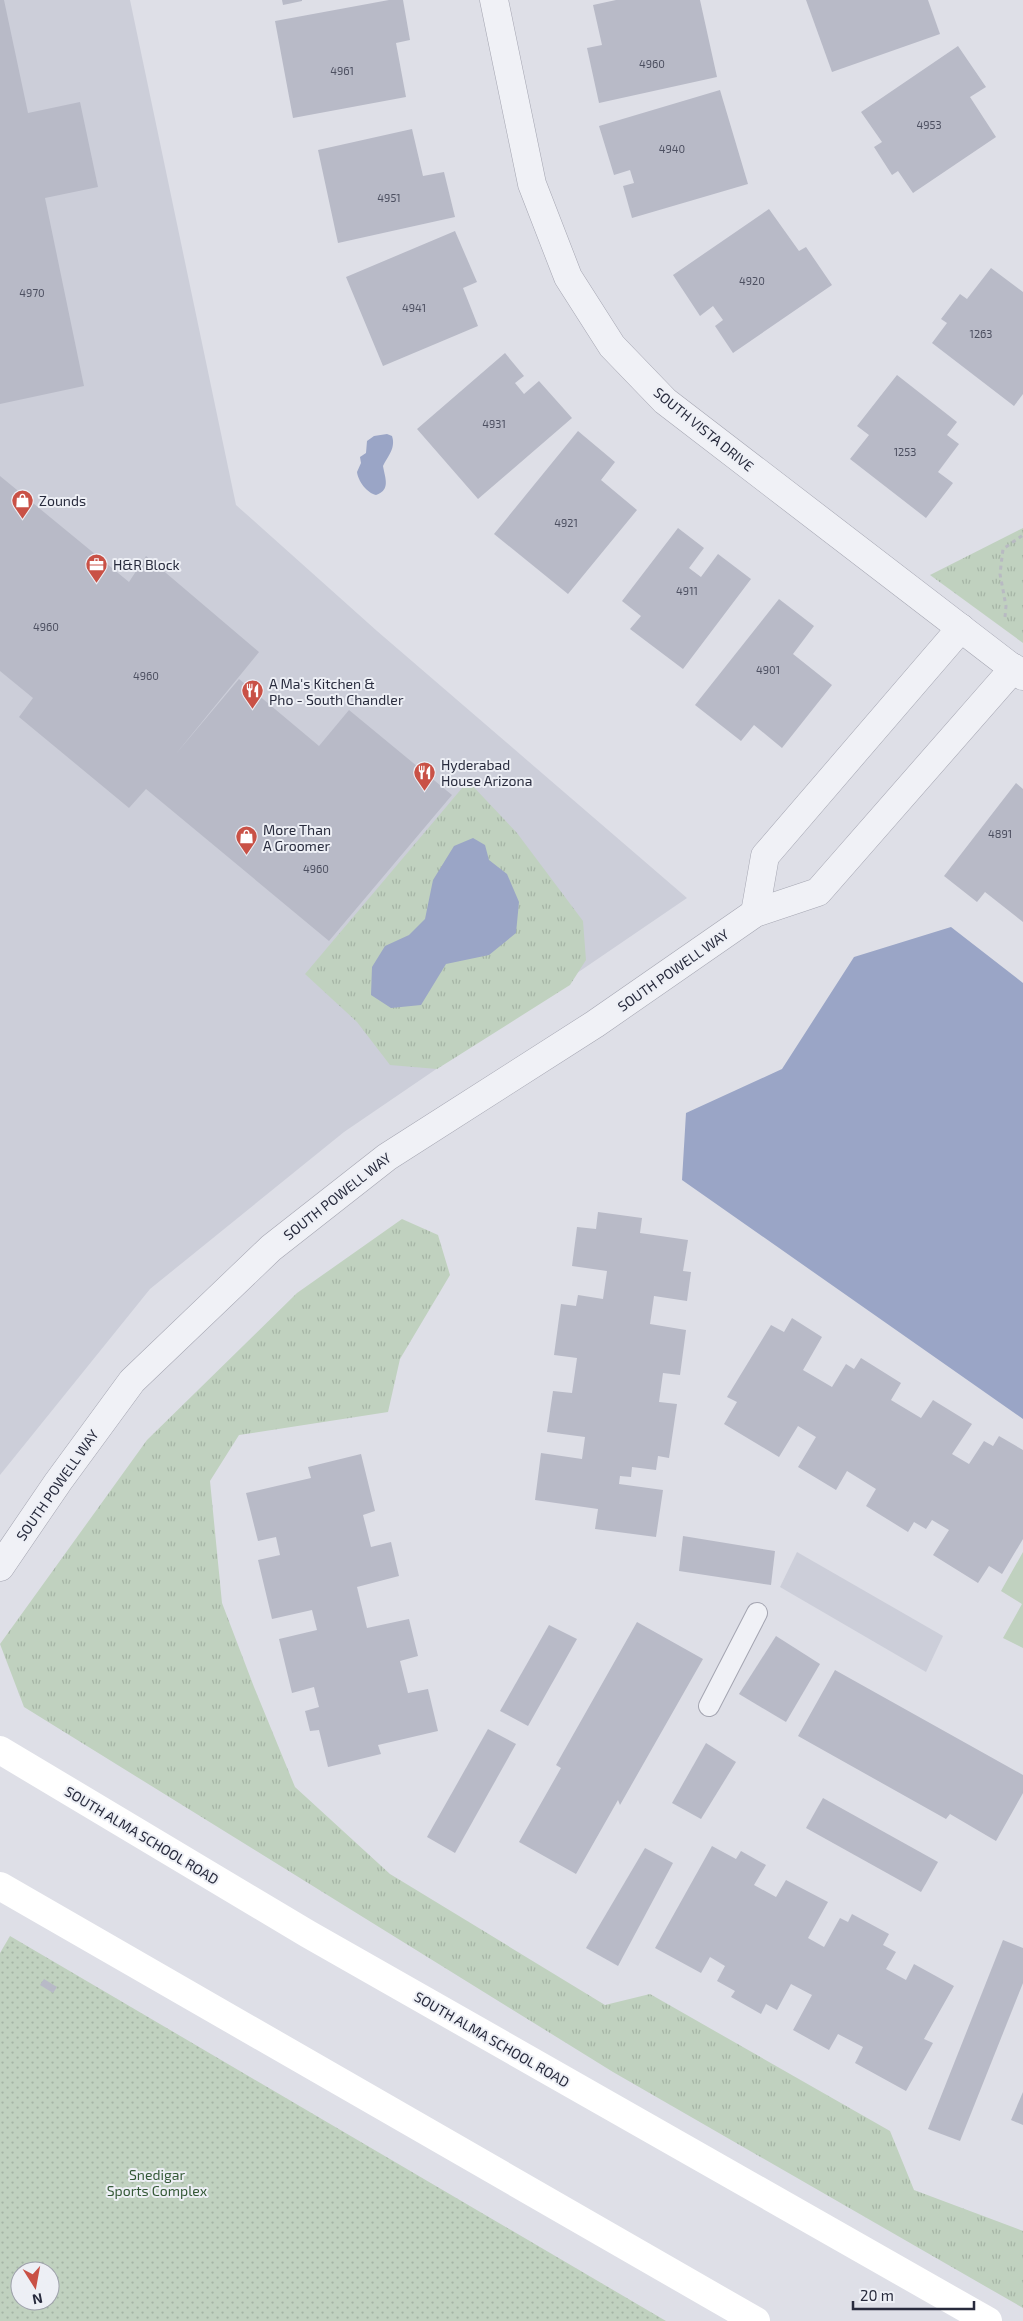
<svg xmlns="http://www.w3.org/2000/svg" width="1023" height="2321" font-family="'Exo 2',sans-serif">
<style>
.built{fill:#ccced9}
.grass{fill:url(#grass-tufts)}
.park{fill:url(#park-dots);fill-rule:evenodd}
.garden{fill:#c0d1bf}
.water{fill:#9aa5c6}
.building{fill:#b8bac7}
.lines{fill:none;stroke-linecap:round;stroke-linejoin:round}
.service-casing{stroke:#a4a5b1;stroke-width:22}
.minor-casing{stroke:#a4a5b1;stroke-width:29}
.tertiary-casing{stroke:#a4a5b1;stroke-width:29}
.path{stroke:#b8bac2;stroke-width:3;stroke-dasharray:4 4;stroke-linecap:butt}
.service{stroke:#f0f1f6;stroke-width:20}
.minor{stroke:#f0f1f6;stroke-width:28}
.tertiary{stroke:#f0f1f6;stroke-width:28}
.secondary{stroke:#fff;stroke-width:28}
.labels{text-anchor:middle;dominant-baseline:central;stroke-width:4;stroke-linejoin:round;paint-order:stroke}
.number-label{font-size:11px;fill:#4c4f60}
.street-label{font-size:14px;fill:#282b3d;stroke:#edeff5}
.poi-label{font-size:14px;fill:#282b3d;stroke:#edeff5;text-anchor:start}
.park-label{font-size:14px;fill:#355937;stroke:#edeff5}
</style>
<defs>
<pattern id="grass-tufts" width="24" height="20" patternUnits="userSpaceOnUse" patternTransform="scale(1.25)"><rect width="24" height="20" fill="#c0d1bf"/><path d="M3 7l-1-3M5 7V3M7 7l1-3M15 17l-1-3M17 17v-4M19 17l1-3" fill="none" stroke="#a5b4a5"/></pattern>
<pattern id="park-dots" width="8" height="8" patternUnits="userSpaceOnUse" patternTransform="scale(1.25)"><rect width="8" height="8" fill="#c0d1bf"/><path d="M2 2h.1M6 6h.1" fill="none" stroke="#a5b4a5" stroke-width="1.8" stroke-linecap="round"/></pattern>
</defs>
<rect width="100%" height="100%" fill="#dedfe7"/>
<g class="built">
<path d="M 0,0 L 130,0 L 236,505 L 377,631 L 687,898 L 344,1132 L 150,1289 L 0,1475 Z"/>
<path d="M 797,1552 L 943,1636 L 926,1672 L 780,1587 Z"/>
</g>
<g class="grass">
<path d="M 1023,528 L 1023,643 L 930,575 Z"/>
<path d="M 468,781 L 517,833 L 583,921 L 586,960 L 570,985 L 437,1069 L 390,1065 L 357,1022 L 305,974 Z"/>
<path d="M 402,1219 L 438,1235 L 450,1275 L 400,1359 L 388,1412 L 239,1435 L 210,1481 L 222,1603 L 254,1687 L 295,1787 L 390,1874 L 605,2005 L 650,1994 L 890,2131 L 914,2190 L 1023,2231 L 1023,2308 L 613,2072 L 24,1707 L 0,1644 L 147,1440 L 297,1293 Z"/>
</g>
<path class="park" d="M 10,1936 L 666,2321 L 0,2321 L 0,1953 ZM 20,2271 L 50,2271 L 50,2301 L 20,2301 Z"/>
<path class="garden" d="M 1023,1552 L 1023,1648 L 1003,1638 L 1022,1604 L 1001,1591 Z"/>
<g class="water">
<path d="M 387,434 L 392,436 C 396,448 388,456 383,466 C 385,478 391,490 376,495 C 367,493 358,481 357,472 L 361,463 L 360,457 L 366,453 L 367,441 L 374,436 Z"/>
<path d="M 473,838 L 485,845 L 489,860 L 507,874 L 519,902 L 516,933 L 489,955 L 446,964 L 421,1005 L 391,1008 L 371,995 L 372,967 L 385,946 L 409,935 L 425,919 L 433,880 L 454,846 Z"/>
<path d="M 951,927 L 1023,983 L 1023,1419 L 682,1180 L 686,1113 L 782,1069 L 854,957 Z"/>
</g>
<g class="building">
<path d="M 0,0 L 4,0 L 28,113 L 80,102 L 98,187 L 45,198 L 84,386 L 0,404 Z"/>
<path d="M 282,0 L 302,0 L 302,1 L 283,5 Z"/>
<path d="M 389,0 L 403,0 L 410,40 L 396,43 L 406,97 L 293,118 L 275,21 Z"/>
<path d="M 616,0 L 700,0 L 717,77 L 599,103 L 587,48 L 602,45 L 593,5 Z"/>
<path d="M 806,0 L 928,0 L 940,34 L 832,72 Z"/>
<path d="M 958,46 L 986,87 L 970,97 L 996,137 L 913,193 L 898,171 L 892,175 L 874,147 L 882,142 L 861,112 Z"/>
<path d="M 720,90 L 748,184 L 632,218 L 623,186 L 634,183 L 630,170 L 614,175 L 599,126 Z"/>
<path d="M 412,129 L 423,176 L 444,172 L 455,217 L 338,243 L 318,150 Z"/>
<path d="M 769,209 L 799,251 L 806,247 L 832,285 L 733,353 L 715,326 L 723,320 L 713,306 L 700,316 L 673,275 Z"/>
<path d="M 455,231 L 477,282 L 463,288 L 478,326 L 383,366 L 346,277 Z"/>
<path d="M 991,268 L 1023,292 L 1023,394 L 1014,406 L 932,343 L 947,323 L 941,319 L 960,294 L 967,299 Z"/>
<path d="M 505,353 L 524,376 L 515,383 L 524,394 L 539,381 L 572,418 L 478,499 L 417,429 Z"/>
<path d="M 897,375 L 957,422 L 947,435 L 959,444 L 938,472 L 953,483 L 926,518 L 850,459 L 869,435 L 857,426 Z"/>
<path d="M 578,431 L 615,462 L 601,480 L 637,510 L 568,594 L 494,534 Z"/>
<path d="M 0,476 L 129,582 L 146,556 L 259,652 L 175,755 L 239,679 L 319,746 L 349,710 L 452,795 L 329,941 L 146,789 L 129,808 L 19,717 L 33,698 L 0,671 Z"/>
<path d="M 678,528 L 704,548 L 689,568 L 701,577 L 718,554 L 751,579 L 683,669 L 630,629 L 641,616 L 622,601 Z"/>
<path d="M 779,599 L 814,626 L 793,654 L 832,685 L 782,748 L 754,725 L 741,741 L 695,705 Z"/>
<path d="M 1016,783 L 1023,789 L 1023,922 L 985,892 L 977,902 L 944,876 Z"/>
<path d="M 598,1212 L 642,1218 L 640,1233 L 688,1240 L 683,1271 L 691,1272 L 687,1301 L 654,1296 L 650,1324 L 686,1330 L 680,1375 L 663,1373 L 659,1402 L 677,1404 L 669,1458 L 658,1456 L 656,1470 L 632,1467 L 631,1477 L 620,1476 L 619,1484 L 663,1490 L 656,1537 L 595,1529 L 598,1509 L 535,1500 L 541,1453 L 582,1459 L 585,1437 L 547,1432 L 553,1391 L 572,1393 L 577,1358 L 554,1355 L 561,1304 L 576,1306 L 578,1295 L 603,1299 L 607,1271 L 572,1266 L 577,1227 L 596,1229 Z"/>
<path d="M 792,1318 L 822,1337 L 803,1370 L 832,1387 L 846,1364 L 854,1369 L 861,1358 L 901,1383 L 891,1400 L 921,1418 L 933,1400 L 972,1424 L 952,1454 L 969,1464 L 984,1441 L 993,1446 L 999,1436 L 1023,1450 L 1023,1539 L 1002,1574 L 989,1566 L 978,1583 L 933,1555 L 949,1530 L 932,1520 L 926,1529 L 914,1522 L 908,1532 L 866,1506 L 876,1489 L 847,1471 L 836,1490 L 798,1467 L 816,1437 L 798,1426 L 779,1457 L 724,1424 L 737,1402 L 727,1397 L 771,1325 L 784,1332 Z"/>
<path d="M 361,1454 L 375,1511 L 363,1515 L 371,1547 L 391,1542 L 399,1576 L 357,1587 L 367,1628 L 409,1619 L 418,1656 L 400,1661 L 408,1693 L 428,1689 L 438,1731 L 378,1745 L 381,1754 L 328,1767 L 319,1730 L 310,1731 L 305,1711 L 319,1707 L 314,1687 L 292,1693 L 279,1639 L 317,1630 L 312,1610 L 272,1619 L 258,1560 L 280,1555 L 276,1537 L 258,1541 L 246,1493 L 311,1478 L 308,1467 Z"/>
<path d="M 683,1536 L 775,1551 L 771,1585 L 679,1571 Z"/>
<path d="M 637,1622 L 703,1659 L 620,1805 L 618,1800 L 576,1874 L 519,1842 L 561,1768 L 556,1765 Z"/>
<path d="M 549,1625 L 577,1639 L 528,1726 L 500,1711 Z"/>
<path d="M 776,1636 L 820,1664 L 786,1722 L 739,1694 Z"/>
<path d="M 835,1670 L 1023,1775 L 1023,1793 L 996,1841 L 950,1814 L 946,1819 L 798,1736 Z"/>
<path d="M 488,1729 L 516,1744 L 455,1853 L 427,1837 Z"/>
<path d="M 706,1743 L 736,1762 L 701,1819 L 672,1803 Z"/>
<path d="M 823,1798 L 938,1862 L 921,1892 L 806,1828 Z"/>
<path d="M 712,1846 L 736,1859 L 741,1851 L 766,1865 L 754,1885 L 776,1897 L 786,1880 L 828,1902 L 808,1938 L 824,1947 L 840,1918 L 848,1922 L 852,1914 L 889,1934 L 883,1945 L 896,1952 L 886,1969 L 906,1980 L 914,1964 L 954,1986 L 924,2039 L 933,2043 L 906,2091 L 855,2063 L 863,2047 L 838,2034 L 829,2050 L 793,2030 L 812,1995 L 791,1984 L 777,2010 L 766,2004 L 761,2014 L 731,1997 L 735,1991 L 717,1981 L 725,1966 L 710,1957 L 701,1973 L 655,1948 Z"/>
<path d="M 645,1848 L 673,1863 L 618,1966 L 586,1948 Z"/>
<path d="M 1003,1940 L 1023,1948 L 1023,1983 L 960,2141 L 928,2129 Z"/>
<path d="M 44,1979 L 57,1987 L 53,1993 L 40,1985 Z"/>
<path d="M 1023,2092 L 1023,2125 L 1011,2120 Z"/>
</g>
<g class="lines">
<defs>
<path id="service" d="M 709,1706 L 757,1613"/>
<path id="minor" d="M 494,0 L 532,184 L 568,277 L 612,346 L 665,401 L 1023,676"/>
<g id="tertiary">
<path d="M 755,913 L 765,856 L 961,628"/>
<path d="M 0,1567 L 58,1482 L 132,1381 L 271,1248 L 387,1157 L 595,1024 L 755,913 L 818,892 L 1014,668"/>
</g>
</defs>
<use href="#service" class="service-casing"/>
<use href="#minor" class="minor-casing"/>
<use href="#tertiary" class="tertiary-casing"/>
<path class="path" d="M 1005,617 L 1006,606 L 1000,574 L 1003,549 L 1023,535"/>
<use href="#service" class="service"/>
<use href="#minor" class="minor"/>
<use href="#tertiary" class="tertiary"/>
<g class="secondary">
<path d="M 0,1750 L 308,1934 L 988,2321"/>
<path d="M 0,1886 L 756,2321"/>
</g>
</g>
<defs>
<symbol id="shop-pin" viewBox="-11 -11 22 30"><path d="M0 17L-7.5 6A9.5 9.5 0 1 1 7.5 6Z" fill="#c95146" stroke="#edeff5"/><path d="M-5-2.5h2.3a2.7 3.5 0 0 1 5.4 0H5L5.5 6h-11ZM-1.5-2.5h3a1.5 2.3 0 0 0-3 0Z" fill="#fff"/></symbol>
<symbol id="office-pin" viewBox="-11 -11 22 30"><path d="M0 17L-7.5 6A9.5 9.5 0 1 1 7.5 6Z" fill="#c95146" stroke="#edeff5"/><path d="M-6-3h4V-5.5h4V-3h4V5H-6ZM-1-4.5V-3h2v-1.5ZM-6 0V1H6V0Z" fill="#fff"/></symbol>
<symbol id="restaurant-pin" viewBox="-11 -11 22 30"><path d="M0 17L-7.5 6A9.5 9.5 0 1 1 7.5 6Z" fill="#c95146" stroke="#edeff5"/><path d="M-5-6h1v4h1v-4h1v4h1v-4h1v5L-1.5 .5V6h-2V.5L-5-1ZM5-6V6H3V1.5H1.5Q1.5-4 5-6Z" fill="#fff"/></symbol>
</defs>
<g fill-rule="evenodd">
<use href="#shop-pin" x="10" y="488" width="25" height="34"/>
<use href="#office-pin" x="84" y="552" width="25" height="34"/>
<use href="#restaurant-pin" x="240" y="678" width="25" height="34"/>
<use href="#restaurant-pin" x="412" y="760" width="25" height="34"/>
<use href="#shop-pin" x="234" y="824" width="25" height="34"/>
</g>
<g class="labels">
<g class="number-label">
<text x="652" y="63">4960</text>
<text x="342" y="70">4961</text>
<text x="929" y="124">4953</text>
<text x="672" y="148">4940</text>
<text x="389" y="197">4951</text>
<text x="752" y="280">4920</text>
<text x="32" y="292">4970</text>
<text x="414" y="307">4941</text>
<text x="981" y="333">1263</text>
<text x="494" y="423">4931</text>
<text x="905" y="451">1253</text>
<text x="566" y="522">4921</text>
<text x="687" y="590">4911</text>
<text x="46" y="626">4960</text>
<text x="768" y="669">4901</text>
<text x="146" y="675">4960</text>
<text x="1000" y="833">4891</text>
<text x="316" y="868">4960</text>
</g>
<g class="street-label">
<text transform="translate(704 429) rotate(39)">SOUTH VISTA DRIVE</text>
<text transform="translate(673 970) rotate(-35)">SOUTH POWELL WAY</text>
<text transform="translate(337 1196) rotate(-38)">SOUTH POWELL WAY</text>
<text transform="translate(57 1485) rotate(-55)">SOUTH POWELL WAY</text>
<text transform="translate(142 1835) rotate(31)">SOUTH ALMA SCHOOL ROAD</text>
<text transform="translate(492 2039) rotate(30)">SOUTH ALMA SCHOOL ROAD</text>
</g>
<g class="poi-label">
<text x="39" y="500">Zounds</text>
<text x="113" y="564">H&amp;R Block</text>
<text x="269" y="683">A Ma's Kitchen &amp;<tspan x="269" dy="16">Pho - South Chandler</tspan></text>
<text x="441" y="764">Hyderabad<tspan x="441" dy="16">House Arizona</tspan></text>
<text x="263" y="829">More Than<tspan x="263" dy="16">A Groomer</tspan></text>
</g>
<g class="park-label">
<text x="157" y="2174">Snedigar<tspan x="157" dy="16">Sports Complex</tspan></text>
</g>
</g>
<g transform="translate(35 2286) rotate(169)"><circle r="24" fill="#edeff5" stroke="#9ea1ab"/>
<path d="M0-4L9 19L0 12L-9 19Z" fill="#c95146"/>
<text y="-8" font-size="14" font-weight="bold" text-anchor="middle" fill="#282b3d">N</text>
</g>
<path d="M853 2301v8h121v-8" fill="none" stroke="#282b3d" stroke-width="2.5"/>
<text x="860" y="2301" font-size="15" fill="#282b3d" stroke="#edeff5" stroke-width="4" paint-order="stroke">20 m</text>
</svg>
